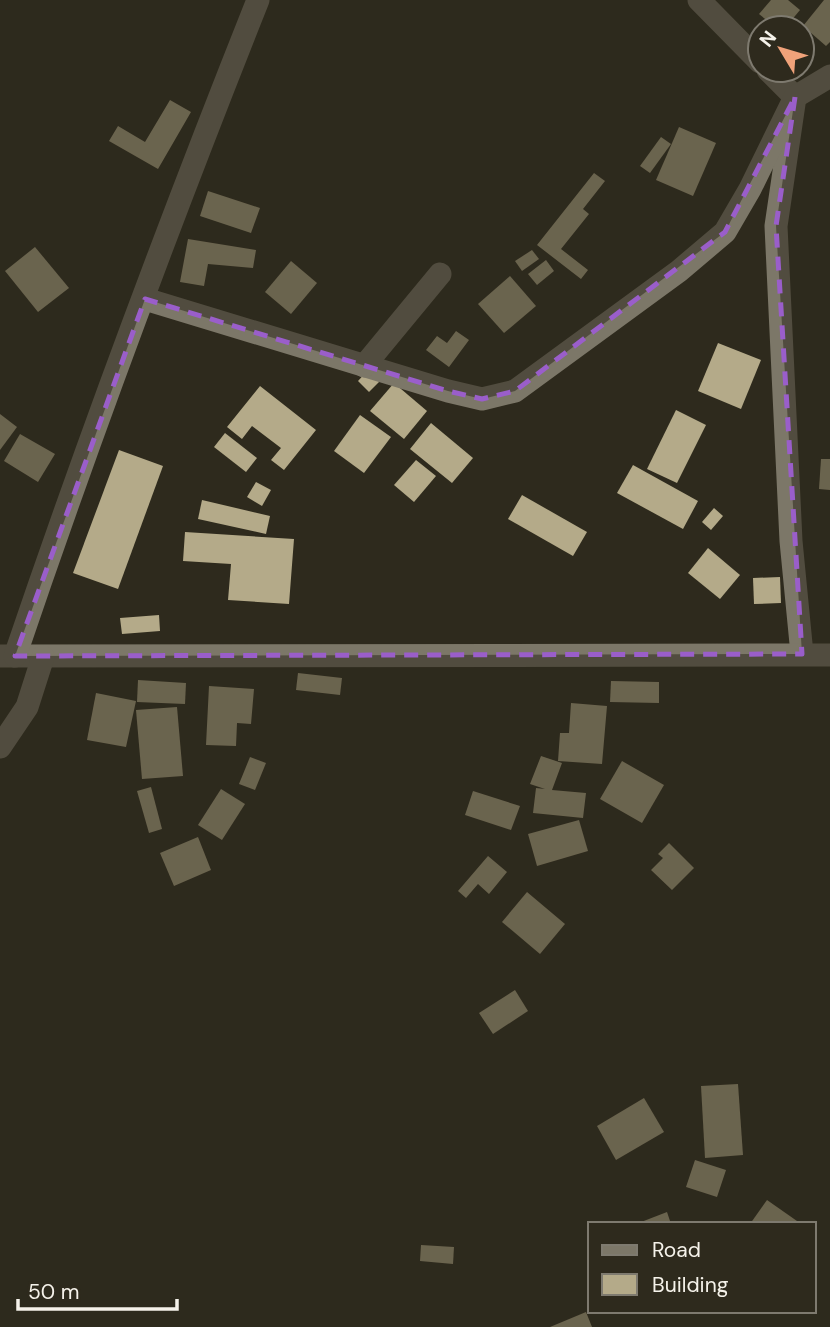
<svg xmlns="http://www.w3.org/2000/svg" width="830" height="1327" font-family="'DM Sans',sans-serif">
<style>
.building{fill:#b4aa89}
.lines{fill:none;stroke-linecap:round;stroke-linejoin:round}
.minor{stroke:#7c7768;stroke-width:23}
.marked{fill:none;stroke:#9a5eca;stroke-width:5;stroke-dasharray:14 9;stroke-linejoin:round}
</style>
<rect width="100%" height="100%" fill="#2e2a1d"/>
<g class="building">
<path d="M 771,0 L 788,0 L 800,10 L 785,28 L 776,28 L 759,14 Z"/>
<path d="M 824,0 L 830,0 L 830,42 L 826,46 L 803,26 Z"/>
<path d="M 170,100 L 191,112 L 158,169 L 109,141 L 118,126 L 145,142 Z"/>
<path d="M 679,127 L 716,143 L 693,196 L 656,180 Z"/>
<path d="M 661,137 L 671,144 L 650,173 L 640,166 Z"/>
<path d="M 594,173 L 605,181 L 583,209 L 589,214 L 561,249 L 588,270 L 581,279 L 537,245 Z"/>
<path d="M 208,191 L 260,208 L 251,233 L 200,216 Z"/>
<path d="M 188,239 L 256,250 L 253,268 L 208,264 L 204,286 L 180,282 Z"/>
<path d="M 35,247 L 69,288 L 38,312 L 5,271 Z"/>
<path d="M 532,250 L 539,259 L 522,271 L 515,261 Z"/>
<path d="M 546,260 L 554,271 L 537,285 L 528,274 Z"/>
<path d="M 291,261 L 317,283 L 291,314 L 265,292 Z"/>
<path d="M 510,276 L 536,306 L 504,333 L 478,304 Z"/>
<path d="M 456,331 L 469,340 L 449,367 L 426,350 L 437,336 L 447,343 Z"/>
<path d="M 718,343 L 761,360 L 741,409 L 698,391 Z"/>
<path d="M 368,370 L 380,381 L 369,392 L 358,381 Z"/>
<path d="M 394,383 L 427,411 L 404,439 L 370,411 Z"/>
<path d="M 260,386 L 316,430 L 284,470 L 271,460 L 281,448 L 252,426 L 242,439 L 227,427 Z"/>
<path d="M 676,410 L 706,425 L 677,483 L 647,469 Z"/>
<path d="M 0,414 L 17,427 L 0,450 Z"/>
<path d="M 360,415 L 391,437 L 364,473 L 334,451 Z"/>
<path d="M 431,423 L 473,458 L 452,483 L 410,449 Z"/>
<path d="M 225,433 L 257,458 L 246,472 L 214,447 Z"/>
<path d="M 20,434 L 55,454 L 38,482 L 4,461 Z"/>
<path d="M 119,450 L 163,466 L 118,589 L 73,573 Z"/>
<path d="M 821,459 L 830,459 L 830,490 L 819,489 Z"/>
<path d="M 416,460 L 436,476 L 414,502 L 394,485 Z"/>
<path d="M 633,465 L 698,501 L 683,529 L 617,493 Z"/>
<path d="M 256,482 L 271,490 L 262,506 L 247,497 Z"/>
<path d="M 522,495 L 587,532 L 573,556 L 508,519 Z"/>
<path d="M 202,500 L 270,516 L 266,534 L 198,519 Z"/>
<path d="M 714,508 L 723,516 L 711,530 L 702,522 Z"/>
<path d="M 185,532 L 294,539 L 289,604 L 228,600 L 231,564 L 183,561 Z"/>
<path d="M 708,548 L 740,575 L 720,599 L 688,573 Z"/>
<path d="M 780,577 L 781,603 L 754,604 L 753,578 Z"/>
<path d="M 159,615 L 160,631 L 122,634 L 120,618 Z"/>
<path d="M 298,673 L 342,678 L 340,695 L 296,690 Z"/>
<path d="M 138,680 L 186,683 L 185,704 L 137,702 Z"/>
<path d="M 611,681 L 659,682 L 659,703 L 610,702 Z"/>
<path d="M 209,686 L 254,689 L 251,724 L 237,723 L 236,746 L 206,745 Z"/>
<path d="M 96,693 L 136,701 L 126,747 L 87,740 Z"/>
<path d="M 571,703 L 607,706 L 602,764 L 558,761 L 560,733 L 569,733 Z"/>
<path d="M 177,707 L 183,776 L 142,779 L 136,710 Z"/>
<path d="M 541,756 L 562,763 L 552,790 L 586,793 L 583,818 L 533,813 L 536,788 L 545,789 L 530,784 Z"/>
<path d="M 250,757 L 266,763 L 255,790 L 239,784 Z"/>
<path d="M 622,761 L 664,785 L 642,823 L 600,799 Z"/>
<path d="M 151,787 L 162,829 L 149,833 L 137,791 Z"/>
<path d="M 221,789 L 245,804 L 222,840 L 198,825 Z"/>
<path d="M 473,791 L 520,806 L 511,830 L 465,815 Z"/>
<path d="M 579,820 L 588,851 L 537,866 L 528,834 Z"/>
<path d="M 198,837 L 211,870 L 174,886 L 160,853 Z"/>
<path d="M 669,843 L 694,868 L 672,890 L 651,870 L 663,858 L 658,854 Z"/>
<path d="M 488,856 L 507,872 L 489,894 L 478,884 L 466,898 L 458,891 Z"/>
<path d="M 527,892 L 565,924 L 540,954 L 502,922 Z"/>
<path d="M 515,990 L 528,1011 L 493,1034 L 479,1013 Z"/>
<path d="M 738,1084 L 743,1155 L 705,1158 L 701,1086 Z"/>
<path d="M 644,1098 L 664,1132 L 616,1160 L 597,1126 Z"/>
<path d="M 695,1160 L 726,1170 L 717,1197 L 686,1187 Z"/>
<path d="M 767,1200 L 797,1221 L 795,1224 L 750,1224 Z"/>
<path d="M 667,1212 L 671,1224 L 636,1224 Z"/>
<path d="M 421,1245 L 454,1247 L 453,1264 L 420,1261 Z"/>
<path d="M 586,1312 L 592,1327 L 550,1327 Z"/>
</g>
<g class="lines">
<g class="minor">
<path d="M 699,0 L 760,62"/>
<path d="M 768,70 L 795,97 L 776,226 L 791,541 L 802,654"/>
<path d="M 145,299 L 448,391 L 482,399 L 515,391 L 679,271 L 725,232 L 750,189 L 795,97 L 830,76"/>
<path d="M 364,366 L 440,274"/>
<path d="M 0,656 L 830,655"/>
<path d="M 15,656 C 90,435 172,216 258,0"/>
<path d="M 0,747 L 27,707 L 43,657"/>
</g>
</g>
<path d="M0 0H830V1327H0ZM 795,97 L 776,226 L 802,654 L 15,656 L 145,299 L 448,391 L 482,399 L 515,391 L 725,232 Z" fill="#2e2a1d" fill-opacity=".55" fill-rule="evenodd"/>
<path class="marked" d="M 795,97 L 776,226 L 802,654 L 15,656 L 145,299 L 448,391 L 482,399 L 515,391 L 725,232 Z"/>
<rect x="588" y="1222" width="228" height="91" fill="#2e2a1d" stroke="#7e7a6f" stroke-width="2"/>
<rect x="602" y="1245" width="35" height="10" fill="#7c7768" stroke="#7e7a6f" stroke-width="2"/>
<text x="652" y="1257" font-size="21" fill="#f5f2ea">Road</text>
<rect x="602" y="1274" width="35" height="21" fill="#b4aa89" stroke="#7e7a6f" stroke-width="2"/>
<text x="652" y="1292" font-size="21" fill="#f5f2ea">Building</text>
<g transform="translate(781 49) rotate(308)"><circle r="33" fill="#2e2a1d" stroke="#7e7a6f" stroke-width="2"/>
<path d="M0-5L12 26L0 18L-12 26Z" fill="#f0a27a"/>
<text y="-10" font-size="19" font-weight="bold" text-anchor="middle" fill="#f5f2ea">N</text>
</g>
<path d="M18 1299v10h159v-10" fill="none" stroke="#f5f2ea" stroke-width="3.5"/>
<text x="28" y="1299" font-size="21" fill="#f5f2ea" stroke="#2e2a1d" stroke-width="5" paint-order="stroke">50 m</text>
</svg>
